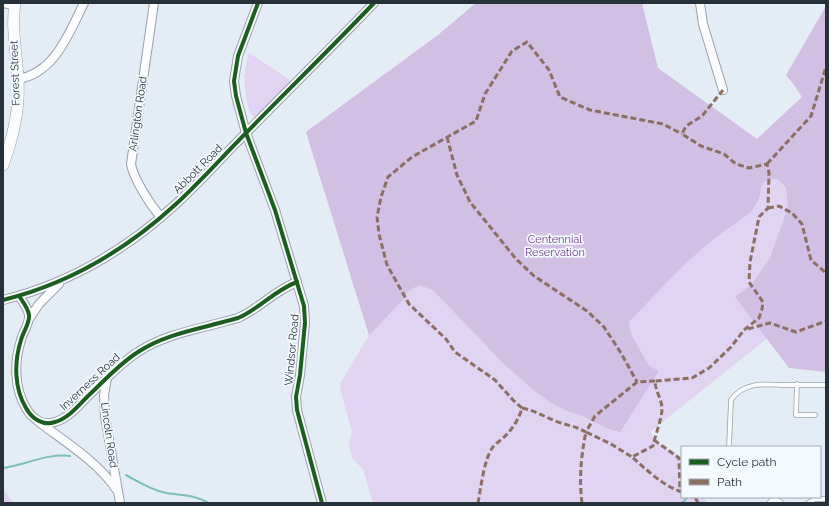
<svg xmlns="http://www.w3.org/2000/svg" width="829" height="506" font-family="Raleway,sans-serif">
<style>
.green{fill:#e1d3f2}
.forest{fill:#d1bfe4}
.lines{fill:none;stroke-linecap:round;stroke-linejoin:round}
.stream{stroke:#7cc0b1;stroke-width:2}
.lane-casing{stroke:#99a1a9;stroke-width:5.5}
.street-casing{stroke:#99a1a9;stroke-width:10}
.secondary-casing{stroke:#99a1a9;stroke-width:12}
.lane{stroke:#fbfcfe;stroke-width:4}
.street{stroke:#fbfcfe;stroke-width:8}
.secondary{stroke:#fbfcfe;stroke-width:11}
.quiet{stroke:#8d6e63;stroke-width:3;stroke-dasharray:6 3;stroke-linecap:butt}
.cycleway-casing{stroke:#f4f9fe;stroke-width:6}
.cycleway{stroke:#1b5e20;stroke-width:4}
.labels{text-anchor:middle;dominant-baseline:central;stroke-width:3.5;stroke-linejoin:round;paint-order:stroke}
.street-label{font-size:11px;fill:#26313a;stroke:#f4f9fe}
.park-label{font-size:11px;fill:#703f89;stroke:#f4f9fe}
</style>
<rect width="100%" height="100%" fill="#e4edf5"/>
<g class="green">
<path d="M 476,3 L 522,3 L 524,4 L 526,3 L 608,33 L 757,139 L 802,97 L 794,85 L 800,72 L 819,297 L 650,432 L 662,446 L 682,457 L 682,497 L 703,497 L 708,503 L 373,503 L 363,469 L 352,458 L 349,445 L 352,431 L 341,393 L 340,384 L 369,335 L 306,132 L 438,35 Z"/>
<path d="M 249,53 L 292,81 L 257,116 C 254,117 252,116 250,113 C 244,90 242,76 249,53 Z"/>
<path d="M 3,489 L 13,503 L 3,503 Z"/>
</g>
<path class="forest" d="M 476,3 L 522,3 L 524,4 L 526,3 L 642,3 L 658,68 L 757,139 L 802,97 L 794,85 L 786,75 L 826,6 L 826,372 L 789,368 L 735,297 L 752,284 L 770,258 L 785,216 L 788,205 L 786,187 L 777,179 L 769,179 L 762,184 L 759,199 L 751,212 L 715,238 L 688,261 L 668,281 L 629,322 L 631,334 L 649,366 L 659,371 L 620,432 L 606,428 L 583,416 L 567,411 L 550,402 L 537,393 L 503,363 L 433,290 L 420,285 C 411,289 406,291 403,300 L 369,335 L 306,132 L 438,35 Z"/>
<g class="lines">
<g class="stream">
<path d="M 3,468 C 25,465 47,453 70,456"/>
<path d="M 126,475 C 139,482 151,490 166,493 C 181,495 195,495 209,503"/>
<path d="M 682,503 L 688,497"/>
</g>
<defs>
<g id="lane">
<path d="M 797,384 L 796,415 L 815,415"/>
<path d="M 729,447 L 731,400 C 743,382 764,384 782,385 C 797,385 811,385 826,385"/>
<path d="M 769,503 L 772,500 L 777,500 L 782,503"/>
<path d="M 808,503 L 815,499 L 826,499"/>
</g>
<g id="street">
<path d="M 3,3 L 14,5"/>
<path d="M 154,3 L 131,164 C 133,178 151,206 161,217"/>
<path d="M 258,3 L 238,56 L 234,81 L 236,96 L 246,133 L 275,210 L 304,306 L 305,323 L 300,375 L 296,397 L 297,410 L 322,503"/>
<path d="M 700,3 L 703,24 L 723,90"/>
<path d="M 18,79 C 55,73 69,33 84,3"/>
<path d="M 19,296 C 23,302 28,308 29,315 C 30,323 23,332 21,340 C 14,362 14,388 26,408 C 32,419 43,426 55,422 C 69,418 79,405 88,396 C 104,381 119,364 138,352 C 159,338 184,332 208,326 C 218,323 228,321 238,318 C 259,309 275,290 297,282"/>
<path d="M 3,300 C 68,284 127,249 176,204 C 201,181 223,156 246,133 C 289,89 332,47 374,3"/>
<path d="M 29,319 L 39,304 L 59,284"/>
<path d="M 107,378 L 104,395 L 105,416 L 120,503"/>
<path d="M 39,422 C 65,442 98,462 116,489"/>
</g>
<path id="secondary" d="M 3,165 C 13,138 20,110 18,80 C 17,54 11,29 15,3"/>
</defs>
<use href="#lane" class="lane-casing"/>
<use href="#street" class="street-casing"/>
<use href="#secondary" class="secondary-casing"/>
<use href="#lane" class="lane"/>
<use href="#street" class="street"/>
<use href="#secondary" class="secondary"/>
<g class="quiet">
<path d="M 447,137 L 457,175 L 470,202 L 516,259 L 534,276 L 587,311 L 604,327 L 621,353 L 637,382"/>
<path d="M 767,164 L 811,116 L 826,67"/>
<path d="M 768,208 L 779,206 L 792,213 L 802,224 L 811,260 L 826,273"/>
<path d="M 748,329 L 770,323 L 796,332 L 826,321"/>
<path d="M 522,408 L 513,400 L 495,380 L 455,352 L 446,339 L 409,304 L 387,265 L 379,234 L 377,217 L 381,197 L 388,177 L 412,157 L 476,121 L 485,94 L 512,51 L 527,42 L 549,70 L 560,97 L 590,110 L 663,124 L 682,134"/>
<path d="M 654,440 L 679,458 L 680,491"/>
<path d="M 682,492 C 663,486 647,470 632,457 L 653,446 C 655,436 662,418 662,409 C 662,399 655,391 655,381 L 692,378 L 709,368 L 731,347 L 744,330 L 759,318 L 762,309 L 763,302 L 749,282 L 750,262 L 759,217 L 768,208 L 769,173 L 767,164 L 749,168 L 736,164 L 724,154 L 701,146 L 682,134 L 686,126 L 702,116 L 723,90"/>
<path d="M 695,497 L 698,503"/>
<path d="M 478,503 C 481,488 484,458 493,447 C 496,443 500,441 503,438 C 512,430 519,419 522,408 C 537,411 548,419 561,423 C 571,426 577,427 586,432 L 595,416 L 637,382 L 655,381"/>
<path d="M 582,503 C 579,479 581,455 586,432 L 611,444 L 632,457"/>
</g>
<defs>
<g id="cycleway">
<path d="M 258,3 L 238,56 L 234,81 L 236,96 L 246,133 L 275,210 L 304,306 L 305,323 L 300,375 L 296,397 L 297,410 L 322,503"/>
<path d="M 19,296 C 23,302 28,308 29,315 C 30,323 23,332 21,340 C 14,362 14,388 26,408 C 32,419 43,426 55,422 C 69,418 79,405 88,396 C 104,381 119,364 138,352 C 159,338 184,332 208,326 C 218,323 228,321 238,318 C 259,309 275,290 297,282"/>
<path d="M 3,300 C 68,284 127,249 176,204 C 201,181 223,156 246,133 C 289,89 332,47 374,3"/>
</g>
</defs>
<use href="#cycleway" class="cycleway-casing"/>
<use href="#cycleway" class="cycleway"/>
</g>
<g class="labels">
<g class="street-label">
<text transform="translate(15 73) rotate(-92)">Forest Street</text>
<text transform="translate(138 114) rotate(-82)">Arlington Road</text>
<text transform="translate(198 169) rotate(-45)">Abbott Road</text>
<text transform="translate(292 350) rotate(-85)">Windsor Road</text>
<text transform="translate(90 382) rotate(-43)">Inverness Road</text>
<text transform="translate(109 435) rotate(82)">Lincoln Road</text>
</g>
<g class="park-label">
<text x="555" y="239">Centennial<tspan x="555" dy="13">Reservation</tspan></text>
</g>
</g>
<rect width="829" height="506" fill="none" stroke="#26313a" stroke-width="8"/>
<rect x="681" y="446" width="140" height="52" fill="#f4f9fe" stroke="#a2a9b0"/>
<rect x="689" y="459" width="20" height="6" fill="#1b5e20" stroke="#a2a9b0"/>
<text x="717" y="466" font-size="12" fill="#26313a">Cycle path</text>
<rect x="689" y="479" width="20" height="6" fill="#8d6e63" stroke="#a2a9b0"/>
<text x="717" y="486" font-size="12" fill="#26313a">Path</text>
</svg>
